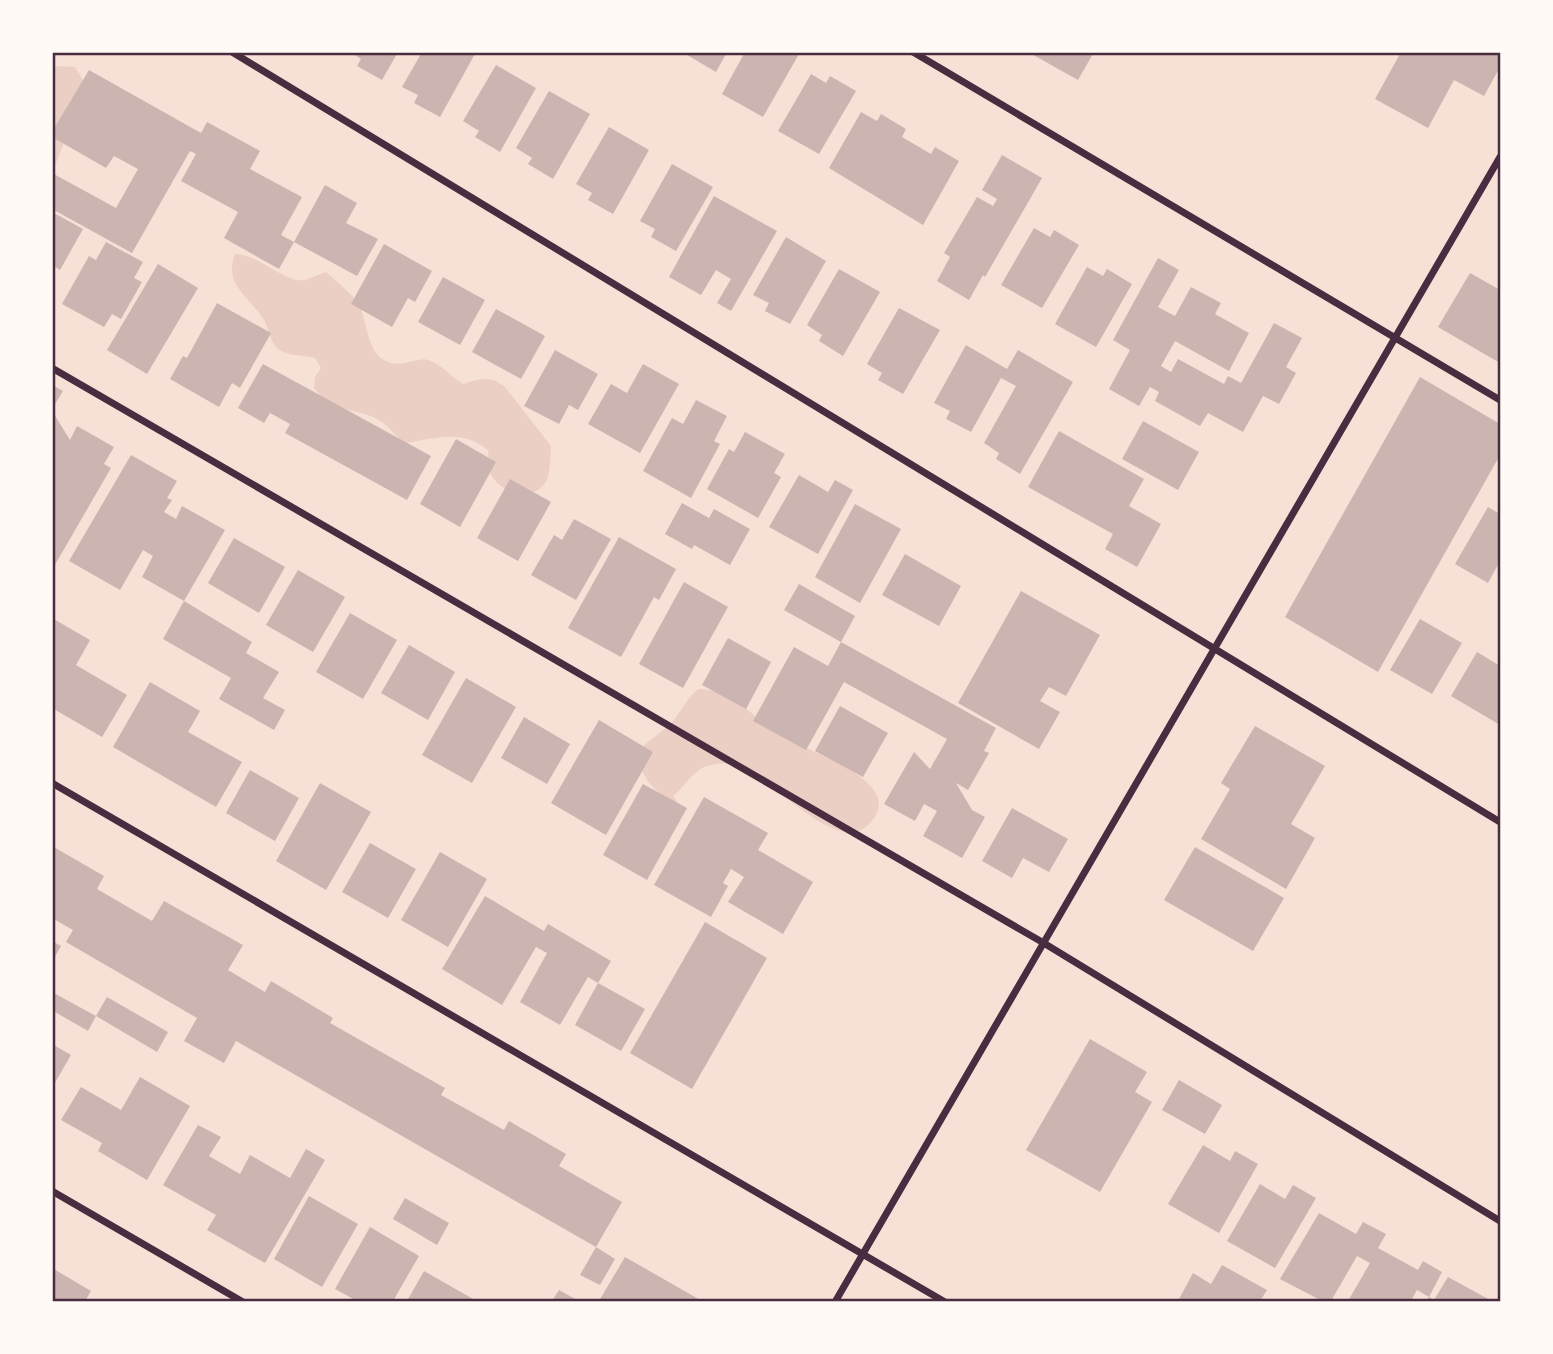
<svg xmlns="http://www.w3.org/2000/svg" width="1553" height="1354" font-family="Barlow,sans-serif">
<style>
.green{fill:#ebcfc5}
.building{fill:#ccb4b1}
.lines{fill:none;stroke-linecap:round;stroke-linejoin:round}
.minor{stroke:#4a2c40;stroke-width:7}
.neatline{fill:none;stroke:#4a2c40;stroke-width:2.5}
</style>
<rect width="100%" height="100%" fill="#f7e1d7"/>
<g class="green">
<path d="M 55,66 L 75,67 L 86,85 L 53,171 L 53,69 Z"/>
<path d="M 235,254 C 259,254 284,283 305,280 C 311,279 317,274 326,272 C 333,278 354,296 358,303 C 367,319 366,346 381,358 C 400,372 415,356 428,360 C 442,364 451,377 463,384 C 480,379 490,375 505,387 L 551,446 C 550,456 551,469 547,479 C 537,504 498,494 490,472 C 488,465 489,456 488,450 C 460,428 436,439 404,443 C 395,436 388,425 379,420 C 354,406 334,415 314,388 L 315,377 L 321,368 L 315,358 C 304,355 286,356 278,349 C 270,342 269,329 264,320 C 249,296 223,285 235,254 Z"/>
<path d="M 698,689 C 729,688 755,719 781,734 C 788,738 796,743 804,747 C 827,758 909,788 867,826 C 833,856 768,771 735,764 C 727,762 712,764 704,767 C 691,773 684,788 673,796 L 682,808 C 657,793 640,782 638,750 L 671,724 L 690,697 Z"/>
</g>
<g class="building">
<path d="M 350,52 L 398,52 L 382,80 L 357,66 L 361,59 Z"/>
<path d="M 422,52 L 476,52 L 440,117 L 414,103 L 418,95 L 402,87 Z"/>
<path d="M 682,52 L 727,52 L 716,72 Z"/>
<path d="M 745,52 L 799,54 L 763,117 L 722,94 Z"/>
<path d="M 1028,52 L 1094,52 L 1078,80 Z"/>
<path d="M 1401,52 L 1499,52 L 1500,67 L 1484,96 L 1454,80 L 1428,128 L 1375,99 Z"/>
<path d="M 496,65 L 536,88 L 500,152 L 475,137 L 479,131 L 463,121 Z"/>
<path d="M 89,70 L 201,133 L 207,122 L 260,151 L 250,169 L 302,197 L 281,235 L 294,242 L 325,185 L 357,203 L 346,223 L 378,239 L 357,276 L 294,242 L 279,269 L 224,238 L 238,212 L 181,181 L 196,154 L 190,151 L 132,253 L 52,209 L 52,173 L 116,208 L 138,169 L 114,156 L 106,168 L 52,137 L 52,132 Z"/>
<path d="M 811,74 L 826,83 L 830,76 L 856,91 L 819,154 L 778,131 Z"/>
<path d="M 549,91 L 590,114 L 553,179 L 528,164 L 532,158 L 516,148 Z"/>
<path d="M 861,112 L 877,121 L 881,114 L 906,129 L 902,137 L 931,154 L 935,147 L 959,161 L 923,225 L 829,168 Z"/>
<path d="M 609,127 L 649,150 L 613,214 L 588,200 L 592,193 L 576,184 Z"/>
<path d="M 1002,155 L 1042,178 L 985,277 L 983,275 L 969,300 L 937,281 L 950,257 L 944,253 L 977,197 L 993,206 L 997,199 L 982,190 Z"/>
<path d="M 672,164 L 713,187 L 676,251 L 651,237 L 655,229 L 640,221 Z"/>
<path d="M 714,196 L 777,231 L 731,311 L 717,303 L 731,279 L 716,270 L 701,295 L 669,277 Z"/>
<path d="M 52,212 L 83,229 L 60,270 L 52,265 Z"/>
<path d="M 1034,228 L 1050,237 L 1054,230 L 1079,245 L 1042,308 L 1001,285 Z"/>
<path d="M 786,237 L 826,261 L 790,324 L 765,311 L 769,303 L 753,295 Z"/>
<path d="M 106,242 L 143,262 L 134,278 L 142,282 L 121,319 L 112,314 L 104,327 L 62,304 L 89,256 L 96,260 Z"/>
<path d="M 384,244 L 432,271 L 415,302 L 408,298 L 392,327 L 351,304 Z"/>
<path d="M 1158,258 L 1179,270 L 1158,307 L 1175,316 L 1191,287 L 1221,303 L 1215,314 L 1249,333 L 1229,371 L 1175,341 L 1161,366 L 1171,372 L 1178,359 L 1224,384 L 1228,376 L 1241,383 L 1274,323 L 1302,338 L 1286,367 L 1296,373 L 1279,404 L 1263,396 L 1243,432 L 1208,413 L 1200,426 L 1155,401 L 1159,392 L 1150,387 L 1139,406 L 1109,389 L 1130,350 L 1113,340 Z"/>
<path d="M 158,264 L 198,288 L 147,374 L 107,350 Z"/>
<path d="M 1087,267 L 1103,276 L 1107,269 L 1132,284 L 1096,347 L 1055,324 Z"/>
<path d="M 839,269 L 880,292 L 843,356 L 819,341 L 822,335 L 807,325 Z"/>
<path d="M 1470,273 L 1500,290 L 1500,363 L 1438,327 Z"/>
<path d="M 443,277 L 485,300 L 460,345 L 418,322 Z"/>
<path d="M 217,303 L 271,333 L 240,388 L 232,383 L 219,407 L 170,379 L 183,356 L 187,358 Z"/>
<path d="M 899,308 L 940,330 L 903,394 L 878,380 L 882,373 L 867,364 Z"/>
<path d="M 496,309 L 545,336 L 521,379 L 472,352 Z"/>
<path d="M 966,345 L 1007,369 L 1018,350 L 1073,382 L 1020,474 L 996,459 L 999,453 L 984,443 L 1016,386 L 1001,378 L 971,432 L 946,419 L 950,411 L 934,403 Z"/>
<path d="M 555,350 L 598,374 L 578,410 L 569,405 L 559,424 L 524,406 Z"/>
<path d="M 263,364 L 431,456 L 407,500 L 285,433 L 290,424 L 270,413 L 264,423 L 238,408 Z"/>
<path d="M 643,364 L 679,384 L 640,453 L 588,424 L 611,384 L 627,393 Z"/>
<path d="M 1420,377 L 1500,424 L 1500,455 L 1378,672 L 1285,617 Z"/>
<path d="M 52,385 L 63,391 L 52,409 Z"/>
<path d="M 696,400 L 727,416 L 714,441 L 720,444 L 691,498 L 643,471 L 672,418 L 683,424 Z"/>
<path d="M 52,411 L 70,440 L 77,426 L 114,447 L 104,464 L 111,468 L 52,570 Z"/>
<path d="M 1143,421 L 1199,452 L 1178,490 L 1122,459 Z"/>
<path d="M 1059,431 L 1144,479 L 1129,506 L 1161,524 L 1137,567 L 1105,549 L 1113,534 L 1028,487 Z"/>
<path d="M 745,432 L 785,454 L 774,473 L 781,477 L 758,518 L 707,489 L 729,449 L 734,452 Z"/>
<path d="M 456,439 L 496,462 L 460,527 L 420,504 Z"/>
<path d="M 131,455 L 177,481 L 167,498 L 172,500 L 164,512 L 176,519 L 182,506 L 225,530 L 184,601 L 142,577 L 153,556 L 143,550 L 120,590 L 69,561 Z"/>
<path d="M 799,475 L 828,492 L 835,480 L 853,490 L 818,554 L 769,527 Z"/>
<path d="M 510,479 L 551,502 L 518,561 L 477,538 Z"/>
<path d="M 682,503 L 709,518 L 714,509 L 750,529 L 730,565 L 694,545 L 692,549 L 665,534 Z"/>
<path d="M 855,504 L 901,529 L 860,603 L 815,577 Z"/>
<path d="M 1488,507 L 1500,514 L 1500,561 L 1488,583 L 1455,564 Z"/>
<path d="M 574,519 L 611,539 L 576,600 L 531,575 L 554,535 L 562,540 Z"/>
<path d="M 619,537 L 676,569 L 659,600 L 654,597 L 621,657 L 568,628 Z"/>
<path d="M 234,538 L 285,567 L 259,613 L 208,583 Z"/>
<path d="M 905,554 L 961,586 L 939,626 L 882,595 Z"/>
<path d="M 298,570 L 345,597 L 313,652 L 266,625 Z"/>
<path d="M 684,582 L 728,607 L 683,688 L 639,664 Z"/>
<path d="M 799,584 L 855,616 L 841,642 L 996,728 L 984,751 L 989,753 L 968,790 L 956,783 L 972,810 L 985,817 L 962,858 L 923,836 L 937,811 L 924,804 L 915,821 L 884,804 L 914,752 L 930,769 L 947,739 L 844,682 L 806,750 L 753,721 L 794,647 L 828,666 L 841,642 L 784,610 Z"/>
<path d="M 1021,591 L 1100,635 L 1066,696 L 1049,687 L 1040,701 L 1060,712 L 1039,749 L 958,703 Z"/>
<path d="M 184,601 L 252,642 L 246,653 L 279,672 L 263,698 L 285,710 L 274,730 L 219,699 L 231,678 L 163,639 Z"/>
<path d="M 350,613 L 397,640 L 363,699 L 316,672 Z"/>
<path d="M 52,618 L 90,640 L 76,665 L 127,695 L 102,737 L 52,708 Z"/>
<path d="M 1420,619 L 1462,643 L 1432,694 L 1390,670 Z"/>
<path d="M 728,638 L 771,662 L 746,709 L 702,685 Z"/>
<path d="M 409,645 L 455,672 L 428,720 L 381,693 Z"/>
<path d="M 1477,652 L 1500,666 L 1500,725 L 1451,696 Z"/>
<path d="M 466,678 L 516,707 L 472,783 L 422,755 Z"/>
<path d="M 150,682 L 200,711 L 188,732 L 242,762 L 216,807 L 113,747 Z"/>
<path d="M 840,706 L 888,733 L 863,777 L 815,751 Z"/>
<path d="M 524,717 L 570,744 L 547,784 L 501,758 Z"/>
<path d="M 599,720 L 653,752 L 606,835 L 551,803 Z"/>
<path d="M 1255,726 L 1325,766 L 1291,824 L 1315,838 L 1286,889 L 1201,839 L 1230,789 L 1221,783 Z"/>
<path d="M 250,770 L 299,798 L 275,841 L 226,813 Z"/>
<path d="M 320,783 L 371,812 L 326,890 L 276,861 Z"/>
<path d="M 643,784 L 687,808 L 647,880 L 603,855 Z"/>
<path d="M 704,797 L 768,833 L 758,850 L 813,882 L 783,934 L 728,902 L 744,877 L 731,869 L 723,883 L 728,886 L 711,917 L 654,885 Z"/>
<path d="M 1012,808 L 1068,839 L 1049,872 L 1023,858 L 1012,878 L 982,861 Z"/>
<path d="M 370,843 L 416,869 L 388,918 L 342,892 Z"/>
<path d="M 52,846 L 104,876 L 97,889 L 152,921 L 164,901 L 243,945 L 228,970 L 265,992 L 271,981 L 333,1018 L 330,1023 L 445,1088 L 441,1095 L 504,1130 L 509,1121 L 566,1154 L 559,1166 L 622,1202 L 596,1247 L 236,1041 L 224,1063 L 184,1041 L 197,1018 L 66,942 L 73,930 L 52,918 Z"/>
<path d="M 1195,847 L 1284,898 L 1253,951 L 1164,900 Z"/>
<path d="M 440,852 L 487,879 L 448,947 L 401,920 Z"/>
<path d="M 485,896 L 544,931 L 548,924 L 611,961 L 598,983 L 588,977 L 560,1025 L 520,1002 L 547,953 L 536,947 L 502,1005 L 442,969 Z"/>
<path d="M 705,922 L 767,958 L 692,1089 L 630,1053 Z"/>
<path d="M 52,941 L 61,946 L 52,962 Z"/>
<path d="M 598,983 L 645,1009 L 621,1051 L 575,1025 Z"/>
<path d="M 52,992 L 96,1016 L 88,1031 L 55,1012 L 52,1016 Z"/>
<path d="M 107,997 L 168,1032 L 157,1052 L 96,1016 Z"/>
<path d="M 1090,1039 L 1147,1072 L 1135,1092 L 1152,1102 L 1100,1192 L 1026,1150 Z"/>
<path d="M 52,1044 L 71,1055 L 52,1088 Z"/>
<path d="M 140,1077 L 190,1106 L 147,1180 L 98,1151 L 102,1143 L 61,1120 L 81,1087 L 121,1110 Z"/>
<path d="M 1179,1080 L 1222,1105 L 1205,1134 L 1162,1110 Z"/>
<path d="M 198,1125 L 221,1137 L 209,1156 L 240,1174 L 250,1155 L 290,1178 L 306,1149 L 325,1160 L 265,1263 L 207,1230 L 216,1215 L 163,1185 Z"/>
<path d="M 1203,1145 L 1230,1161 L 1235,1151 L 1258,1164 L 1219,1233 L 1168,1204 Z"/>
<path d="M 1260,1184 L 1285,1199 L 1293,1185 L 1316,1198 L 1275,1268 L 1227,1241 Z"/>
<path d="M 309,1196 L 358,1224 L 322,1287 L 274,1259 Z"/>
<path d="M 405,1198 L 449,1223 L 437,1245 L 393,1219 Z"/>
<path d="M 1319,1213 L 1356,1234 L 1363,1222 L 1386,1234 L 1378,1248 L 1418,1270 L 1423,1261 L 1442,1272 L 1429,1297 L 1417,1290 L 1411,1301 L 1348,1301 L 1370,1263 L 1357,1256 L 1331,1301 L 1322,1301 L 1280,1279 Z"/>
<path d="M 370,1227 L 419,1256 L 393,1301 L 357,1301 L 335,1289 Z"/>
<path d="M 596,1247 L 615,1259 L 600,1285 L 580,1275 Z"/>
<path d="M 625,1257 L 702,1301 L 599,1301 Z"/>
<path d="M 1222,1265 L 1267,1290 L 1260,1301 L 1178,1301 L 1193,1273 L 1211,1284 Z"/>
<path d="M 52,1268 L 91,1291 L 85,1301 L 52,1301 Z"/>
<path d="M 424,1271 L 473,1299 L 471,1301 L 407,1301 Z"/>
<path d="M 1448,1277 L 1492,1301 L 1426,1301 L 1429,1297 L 1434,1300 Z"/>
<path d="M 559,1290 L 579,1301 L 552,1301 Z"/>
</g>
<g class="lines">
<g class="minor">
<path d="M 232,52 L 1500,822"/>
<path d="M 913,52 L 1500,400"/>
<path d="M 52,368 L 1042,942 L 1500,1221"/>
<path d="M 52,783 L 945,1302"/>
<path d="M 52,1191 L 243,1302"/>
<path d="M 835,1302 L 1500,157"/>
</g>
</g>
<rect width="1553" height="1354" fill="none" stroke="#fffaf5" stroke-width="108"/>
<rect x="54" y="54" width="1445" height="1246" class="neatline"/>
</svg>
